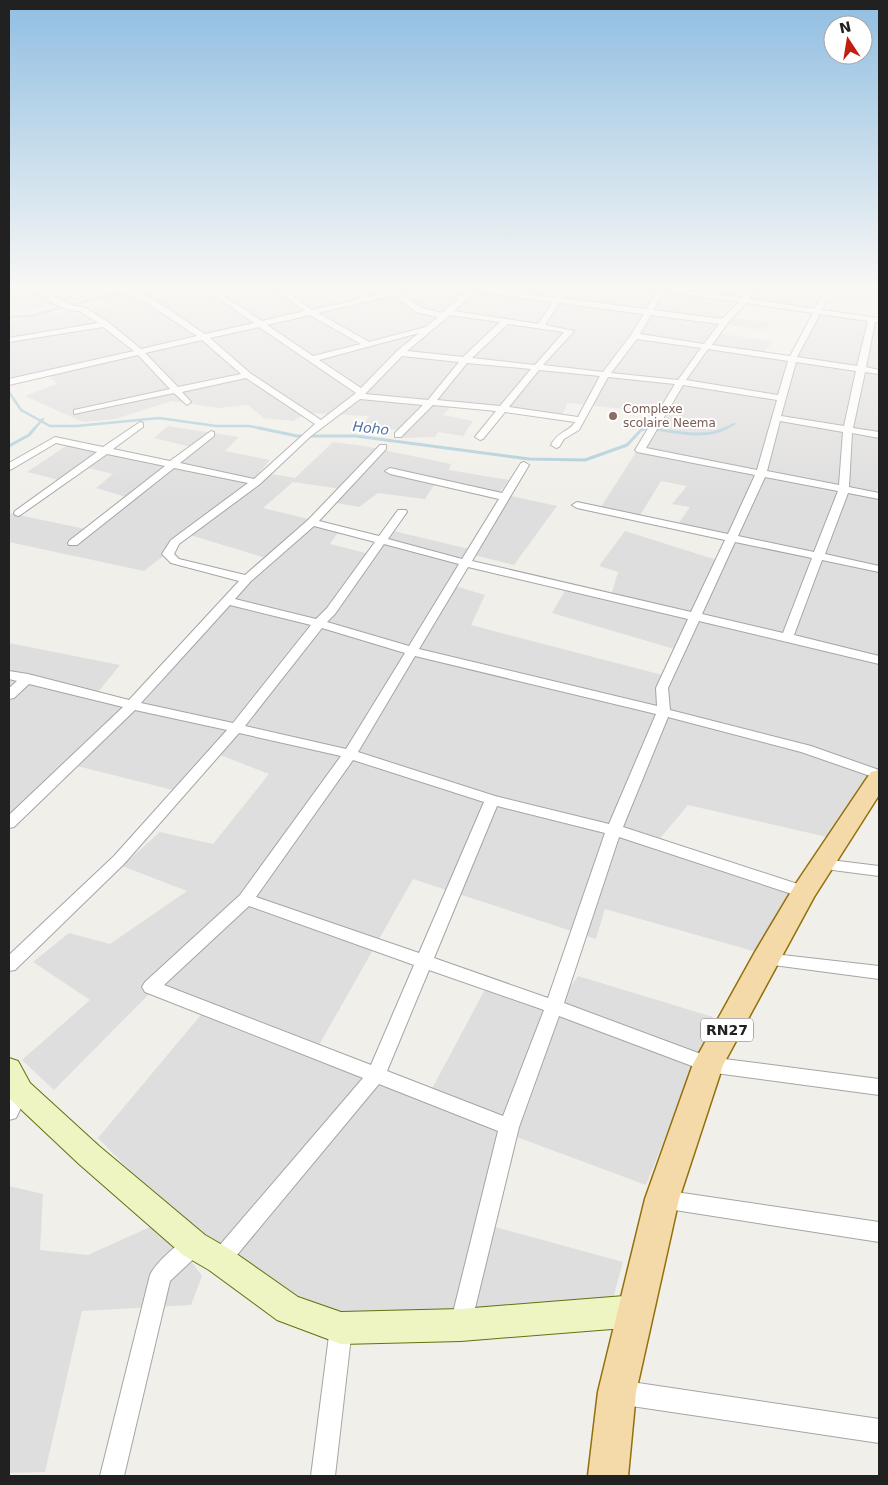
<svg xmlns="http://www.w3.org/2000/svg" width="888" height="1485" font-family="'DejaVu Sans',sans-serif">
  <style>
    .residential { fill: #dfdede }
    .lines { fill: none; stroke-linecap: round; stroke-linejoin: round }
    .stream-far1 { stroke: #adcdda; stroke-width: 2.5 }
    .stream { stroke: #adcdda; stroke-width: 3 }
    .street-casing { stroke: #a5a5a5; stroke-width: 2 }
    .secondary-casing { stroke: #60720e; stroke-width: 2 }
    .primary-casing { stroke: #92700c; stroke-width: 3 }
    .street { fill: #fff; fill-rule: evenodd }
    .secondary { fill: #eff5c2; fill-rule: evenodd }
    .primary { fill: #f5daa9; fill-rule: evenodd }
    .education-dot { fill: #8d6e63; stroke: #fff; stroke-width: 2 }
    .labels { text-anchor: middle; stroke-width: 4; stroke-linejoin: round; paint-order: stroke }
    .far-education-label { font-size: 12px; fill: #785e54; stroke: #fff; text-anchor: start }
    .far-water-label { font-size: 14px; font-style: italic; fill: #5174a2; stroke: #fff }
    .shield { fill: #fff; stroke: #646464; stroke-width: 1 }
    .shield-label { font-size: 14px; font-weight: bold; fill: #212121 }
  </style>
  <rect width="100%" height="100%" fill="#f1efe9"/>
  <g class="residential">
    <path d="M 9,290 L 62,290 L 42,293 L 49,299 L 71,295 L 78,300 L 19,312 L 9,311 Z"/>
    <path d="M 129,290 L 314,290 L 342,305 L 361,300 L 348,290 L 829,290 L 816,297 L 811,310 L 735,299 L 721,316 L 771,323 L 764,330 L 717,323 L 711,332 L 773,342 L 761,354 L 790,358 L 817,311 L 879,320 L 879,486 L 875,494 L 879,495 L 879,766 L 831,838 L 688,805 L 652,848 L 791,893 L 760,953 L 605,909 L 596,939 L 413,879 L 314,1054 L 427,1098 L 489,982 L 554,1010 L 578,976 L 713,1017 L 646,1185 L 506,1133 L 488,1225 L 623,1262 L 609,1313 L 357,1322 L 281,1307 L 197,1240 L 98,1138 L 205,1010 L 157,986 L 54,1090 L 22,1060 L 90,1000 L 33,962 L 69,933 L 110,944 L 187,891 L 122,866 L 160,832 L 213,844 L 269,774 L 210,751 L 177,791 L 73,765 L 9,824 L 9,643 L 120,665 L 94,697 L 138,709 L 269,559 L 190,535 L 144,571 L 9,542 L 9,513 L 90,530 L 133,499 L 96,488 L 113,474 L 84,467 L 63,481 L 27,472 L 69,444 L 173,468 L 195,448 L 154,438 L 168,426 L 239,437 L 225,451 L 270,460 L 260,472 L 295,478 L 333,442 L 364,446 L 451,464 L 449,470 L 509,480 L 498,494 L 434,485 L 425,499 L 378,493 L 359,507 L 331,502 L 341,489 L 293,482 L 263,508 L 342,527 L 330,544 L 366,553 L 385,529 L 469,549 L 511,496 L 557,506 L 514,565 L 474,555 L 455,586 L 485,595 L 471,625 L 674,678 L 681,651 L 552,613 L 565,591 L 610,599 L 618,572 L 599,566 L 625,531 L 717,560 L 728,539 L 676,527 L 690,507 L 672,504 L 687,486 L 661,481 L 639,517 L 599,510 L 661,413 L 568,403 L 562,415 L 453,404 L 443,415 L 473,421 L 463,436 L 438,432 L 435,437 L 399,438 L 398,430 L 363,427 L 369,416 L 308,413 L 293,421 L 264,418 L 248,405 L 218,408 L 172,401 L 115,419 L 83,422 L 25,396 L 57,384 L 46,372 L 14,380 L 9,375 L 9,322 L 45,312 L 51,315 L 72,311 L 81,314 L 107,305 L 99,299 Z"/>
    <path d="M 9,1186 L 43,1194 L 40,1250 L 88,1255 L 161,1222 L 202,1276 L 191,1305 L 82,1311 L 45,1472 L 9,1473 Z"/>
  </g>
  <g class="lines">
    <g class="stream-far1">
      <path d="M 9,317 L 29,316 L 130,290"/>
      <path d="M 9,392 L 21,410 L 50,426 L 77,426 L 159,418 L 216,426 L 249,426 L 265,429"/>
      <path d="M 34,429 L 43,419"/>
      <path d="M 644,429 L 660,429"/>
      <path d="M 724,429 L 734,424"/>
    </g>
    <g class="stream">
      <path d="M 259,428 L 297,436 L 356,436 L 529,459 L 585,460 L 627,445 L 641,430 L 648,428"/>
      <path d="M 648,428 C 672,431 704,440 726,428"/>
      <path d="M 9,446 L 29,435 L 35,428"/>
    </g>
    <g class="street-casing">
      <g id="street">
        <path d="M 33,290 L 42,290 L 73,306 L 84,307 L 108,322 L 141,349 L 197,336 L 139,298 L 117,292 L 117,290 C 150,290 178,317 205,334 L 254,323 L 207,290 L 214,290 L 262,321 L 305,311 L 277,290 L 284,290 L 312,310 L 360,299 L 350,290 L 357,290 L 368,297 L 395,290 L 402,290 L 400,293 L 422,308 L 442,313 L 468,290 L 475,290 L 454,311 L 538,324 L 553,302 L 481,292 L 477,290 L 494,290 L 555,298 L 561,290 L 567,290 L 562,298 L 646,309 L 658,290 L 664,290 L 653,310 L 722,319 L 739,302 L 670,292 L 666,290 L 682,290 L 742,298 L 748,290 L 754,290 L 749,299 L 815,309 L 821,297 L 842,290 L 851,290 L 827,300 L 822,310 L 879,318 L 879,322 L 875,322 L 866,367 L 879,370 L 879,374 L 865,372 L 853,428 L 879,432 L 879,438 L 852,433 L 849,487 L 879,493 L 879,499 L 848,493 L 825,554 L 879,566 L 879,572 L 822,560 L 794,635 L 879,656 L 879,664 L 699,621 L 668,688 L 670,710 L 811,746 L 879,770 L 879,779 L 801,752 L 668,717 L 623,827 L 810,888 L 812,892 L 810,896 L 804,898 L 619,837 L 564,1003 L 709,1057 L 879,1079 L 879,1095 L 708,1072 L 559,1016 L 519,1127 L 469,1333 L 461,1336 L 453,1333 L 450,1325 L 498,1131 L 379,1084 L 227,1267 L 220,1270 L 213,1267 L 209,1260 L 213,1253 L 363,1078 L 145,992 L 142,987 L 145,982 L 240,895 L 341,756 L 239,733 L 124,864 L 15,970 L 9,971 L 9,955 L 114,856 L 227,730 L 135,710 L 14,827 L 9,828 L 9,815 L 123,707 L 29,684 L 14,698 L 9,699 L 9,688 L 17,681 L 9,679 L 9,671 L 28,674 L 129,700 L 239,581 L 171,563 L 162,554 L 171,540 L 248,483 L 174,468 L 77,545 L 69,545 L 68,543 L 69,541 L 165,466 L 107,454 L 19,516 L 15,515 L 14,513 L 15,511 L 97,452 L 56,443 L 12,469 L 9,470 L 9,463 L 55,437 L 103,447 L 140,422 L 143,423 L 143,427 L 113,449 L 170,461 L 211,431 L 214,432 L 214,436 L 180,463 L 254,479 L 315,424 L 246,378 L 182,392 L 191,402 L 187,405 L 174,393 L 74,414 L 74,410 L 170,389 L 138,355 L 9,385 L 9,379 L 134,351 L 103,327 L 9,342 L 9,338 L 98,323 L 79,311 L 68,310 L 55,304 ZM 394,295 L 416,312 L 438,317 L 426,327 L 369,342 L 318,313 ZM 559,303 L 644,314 L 631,335 L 603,372 L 543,365 L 574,331 L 545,325 ZM 746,303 L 813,313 L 790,356 L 712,345 L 727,324 ZM 820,314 L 868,321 L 857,366 L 797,357 ZM 310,315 L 361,344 L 313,356 L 267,325 ZM 450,315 L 500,322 L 463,357 L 407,351 ZM 651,315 L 719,324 L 704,344 L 640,334 ZM 508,324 L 564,332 L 535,365 L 472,358 ZM 259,327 L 356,393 L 321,420 L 250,373 L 210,338 ZM 419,333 L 397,351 L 361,388 L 319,360 ZM 637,339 L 701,348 L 678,380 L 611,373 ZM 202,340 L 241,374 L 178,387 L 145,353 ZM 708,349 L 788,361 L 778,395 L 686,380 ZM 402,356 L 459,362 L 428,400 L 365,394 ZM 796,362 L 856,371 L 844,426 L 781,416 ZM 467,363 L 531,369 L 500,406 L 437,400 ZM 539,370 L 600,376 L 578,417 L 509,407 ZM 608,377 L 675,384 L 635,450 L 637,452 L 755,475 L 728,534 L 577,502 L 572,505 L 577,508 L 725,540 L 691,612 L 472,561 L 529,465 L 524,462 L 521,463 L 502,493 L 390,468 L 385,471 L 390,474 L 499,499 L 462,559 L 388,539 L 407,512 L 406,510 L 398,510 L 379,536 L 319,521 L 386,449 L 386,445 L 380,445 L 308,520 L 245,575 L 179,559 L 174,554 L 179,544 L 260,484 L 311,436 L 360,399 L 423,405 L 395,433 L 395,437 L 401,437 L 433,405 L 496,411 L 475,437 L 480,440 L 483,439 L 505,412 L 575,422 C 569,432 558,431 551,445 L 556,448 L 559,447 L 564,439 L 579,430 ZM 683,385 L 777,400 L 757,470 L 646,448 ZM 780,421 L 843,432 L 839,485 L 767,471 ZM 765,477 L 838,491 L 814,552 L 738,536 ZM 314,526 L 375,542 L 327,608 L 316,619 L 235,599 L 251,581 ZM 735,542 L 812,558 L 783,633 L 702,614 ZM 384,544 L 459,564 L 409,646 L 327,622 L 335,614 ZM 468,567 L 688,619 L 656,688 L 657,706 L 419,649 ZM 230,605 L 311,625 L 233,723 L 141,703 ZM 322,628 L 405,653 L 346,749 L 245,726 ZM 415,656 L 656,714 L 609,824 L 495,796 L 358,752 ZM 353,760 L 484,802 L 419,953 L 256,897 ZM 497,806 L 605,833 L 548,998 L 434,958 ZM 249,906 L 414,965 L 371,1065 L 164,985 ZM 429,970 L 544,1010 L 503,1116 L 387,1071 Z"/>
        <path d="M 822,859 L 879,866 L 879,876 L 817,868 L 814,864 L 817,860 Z"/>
        <path d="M 765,953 L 879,966 L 879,979 L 759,963 L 757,959 L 759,955 Z"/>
        <path d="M 20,1083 L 27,1085 L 29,1091 L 16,1118 L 9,1120 L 9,1094 L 13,1085 Z"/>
        <path d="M 662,1190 L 879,1222 L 879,1242 L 662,1208 L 655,1206 L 652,1199 L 655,1192 Z"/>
        <path d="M 194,1235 L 201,1238 L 204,1245 L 201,1252 L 170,1281 L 124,1476 L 100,1476 L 150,1275 C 156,1262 181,1240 194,1235 Z"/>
        <path d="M 341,1317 L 349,1320 L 352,1328 L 335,1476 L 311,1476 L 330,1328 L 333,1320 Z"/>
        <path d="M 618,1380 L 879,1419 L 879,1443 L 618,1404 L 610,1400 L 606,1392 L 610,1384 Z"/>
      </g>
    </g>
    <g class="secondary-casing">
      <path id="secondary" d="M 9,1058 L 18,1061 L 30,1083 L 99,1146 L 205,1235 L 231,1250 L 298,1297 L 341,1312 L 461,1309 L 637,1295 L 648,1300 L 653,1311 L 648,1322 L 637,1327 L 461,1341 L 341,1344 L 277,1320 L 209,1270 L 183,1255 L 79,1164 L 10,1099 L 9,1096 Z"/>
    </g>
    <g class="primary-casing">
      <path id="primary" d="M 879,770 L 879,795 L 814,897 L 723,1065 L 679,1199 L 636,1392 L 628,1476 L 588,1476 L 598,1392 L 645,1199 L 693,1064 L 755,952 L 795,885 L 871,772 Z"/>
    </g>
    <use href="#street" class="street"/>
    <use href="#secondary" class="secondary"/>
    <use href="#primary" class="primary"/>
  </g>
  <linearGradient id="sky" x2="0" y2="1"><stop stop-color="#90bee2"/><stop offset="0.58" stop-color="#f9f8f5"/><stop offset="1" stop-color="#f9f8f5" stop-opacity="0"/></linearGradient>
  <rect width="888" height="497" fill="url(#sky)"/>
  <circle class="education-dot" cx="613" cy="416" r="5"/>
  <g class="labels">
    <g class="far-education-label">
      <text x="623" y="413">Complexe<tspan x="623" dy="14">scolaire Neema</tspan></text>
    </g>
    <g class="far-water-label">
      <text transform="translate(371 428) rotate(6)" y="5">Hoho</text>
    </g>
    <rect class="shield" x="701" y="1018.5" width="52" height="23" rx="4"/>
    <g class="shield-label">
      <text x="727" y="1035">RN27</text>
    </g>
  </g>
  <rect width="888" height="1485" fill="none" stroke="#212121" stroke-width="20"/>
  <g transform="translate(848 40) rotate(348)"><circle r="24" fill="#ffffff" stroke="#a6a6a6"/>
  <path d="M0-4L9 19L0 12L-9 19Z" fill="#c21e10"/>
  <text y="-8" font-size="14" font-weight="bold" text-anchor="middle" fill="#212121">N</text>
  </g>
</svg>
